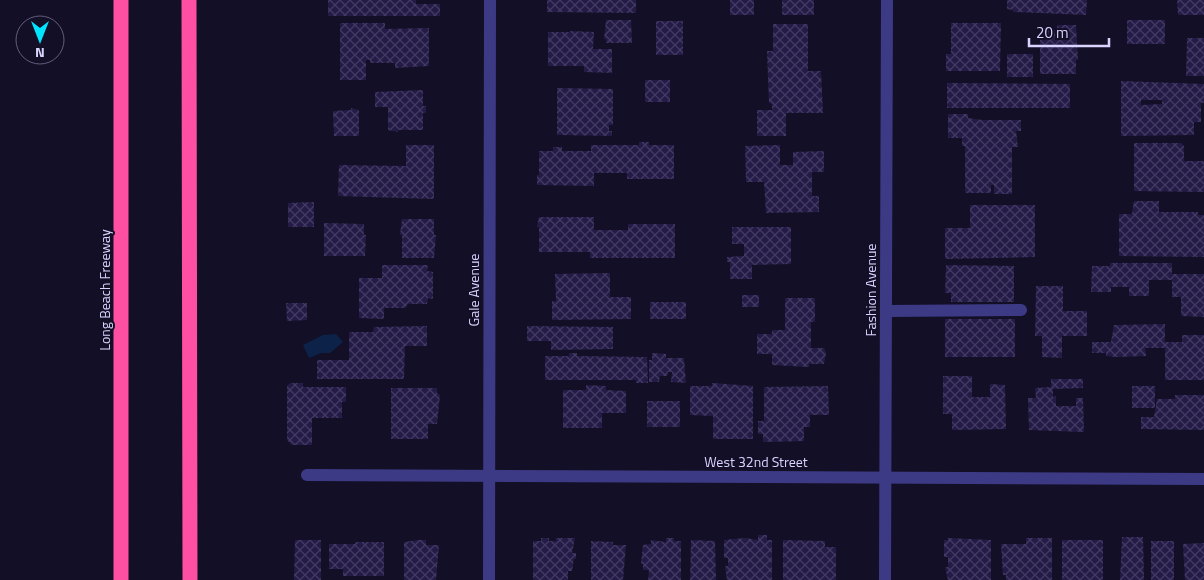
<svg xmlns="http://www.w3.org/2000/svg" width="1204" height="580" font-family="'Titillium Web',sans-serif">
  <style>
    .water { fill: #0c2248 }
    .building { fill: url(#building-cross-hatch); fill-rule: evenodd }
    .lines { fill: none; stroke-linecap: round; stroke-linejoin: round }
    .minor { stroke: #3d3a85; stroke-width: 12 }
    .highway { stroke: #ff4fa3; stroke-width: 15 }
    .labels { text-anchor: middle; stroke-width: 4; stroke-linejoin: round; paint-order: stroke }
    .street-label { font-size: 14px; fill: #d9d4ff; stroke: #130f26 }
  </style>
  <defs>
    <pattern id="building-cross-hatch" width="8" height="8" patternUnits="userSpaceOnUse" patternTransform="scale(1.25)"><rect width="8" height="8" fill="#241b47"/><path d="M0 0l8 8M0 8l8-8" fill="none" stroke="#433b63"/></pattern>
  </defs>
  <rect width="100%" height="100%" fill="#130f26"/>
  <path class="water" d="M 336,334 L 343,342 L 330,353 L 321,353 L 309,358 L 303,345 L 323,335 Z"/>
  <g class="building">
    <path d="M 328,0 L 416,0 L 416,4 L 440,4 L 440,16 L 328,16 Z"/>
    <path d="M 547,0 L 636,0 L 636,13 L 547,12 Z"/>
    <rect x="730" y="0" width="24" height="15"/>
    <rect x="782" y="0" width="32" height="15"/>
    <path d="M 1007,0 L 1087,0 L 1086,15 L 1013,12 L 1013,10 L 1007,9 Z"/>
    <path d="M 1177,0 L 1204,0 L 1204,15 L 1178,15 Z"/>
    <path d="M 606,20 L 631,20 L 632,43 L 606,43 L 606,39 L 604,39 Z"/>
    <rect x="1127" y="20" width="38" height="24"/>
    <rect x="656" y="21" width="27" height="34"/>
    <path d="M 340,23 L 385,23 L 385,29 L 429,28 L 429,66 L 395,68 L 395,63 L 370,63 L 370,60 L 366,60 L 366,80 L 340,80 Z"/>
    <path d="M 951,23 L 1001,23 L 1000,71 L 946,71 L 946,54 L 951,54 Z"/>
    <path d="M 773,24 L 808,24 L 808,71 L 821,71 L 823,113 L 786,113 L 786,136 L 757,136 L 757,110 L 772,110 L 772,104 L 769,103 L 767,51 L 773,51 Z"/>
    <path d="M 1057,25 L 1076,25 L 1078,60 L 1076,60 L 1076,74 L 1040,74 L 1040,30 L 1057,30 Z"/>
    <path d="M 570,31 L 594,32 L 593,49 L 612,49 L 612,73 L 584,72 L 584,66 L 548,66 L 548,32 L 570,32 Z"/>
    <path d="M 1187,38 L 1204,38 L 1204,76 L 1186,76 Z"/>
    <rect x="1007" y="54" width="26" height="23"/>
    <rect x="645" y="80" width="25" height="22"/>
    <path d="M 1121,81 L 1204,84 L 1204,103 L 1201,103 L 1201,122 L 1194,122 L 1194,135 L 1121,136 ZM 1141,100 L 1162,100 L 1162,104 L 1141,105 Z"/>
    <path d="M 947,83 L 1070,84 L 1070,108 L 947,108 Z"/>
    <path d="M 557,88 L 613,89 L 613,125 L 609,125 L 609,131 L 612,131 L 612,136 L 557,135 Z"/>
    <path d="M 423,90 L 423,106 L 426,106 L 426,113 L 423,113 L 423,130 L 398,130 L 398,132 L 388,130 L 388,107 L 375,107 L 375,92 Z"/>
    <path d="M 351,108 L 359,110 L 359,136 L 334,136 L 333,111 L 351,110 Z"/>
    <path d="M 948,114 L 968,114 L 968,118 L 982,120 L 1021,120 L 1021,131 L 1016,131 L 1018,147 L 1012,147 L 1012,194 L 994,194 L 994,185 L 991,185 L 991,193 L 965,193 L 965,146 L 962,146 L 962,138 L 948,138 Z"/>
    <path d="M 639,142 L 649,142 L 649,145 L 674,145 L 674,179 L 627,179 L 627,173 L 594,173 L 594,186 L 537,185 L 537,175 L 539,175 L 539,151 L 553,151 L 553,147 L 562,147 L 562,151 L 591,151 L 591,145 L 639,145 Z"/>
    <path d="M 1134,143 L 1181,143 L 1184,146 L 1184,161 L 1204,161 L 1204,192 L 1134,191 Z"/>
    <path d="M 406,145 L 434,145 L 434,199 L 338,196 L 339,165 L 406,166 Z"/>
    <path d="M 780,145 L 780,165 L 793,165 L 793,152 L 824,151 L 824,172 L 812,172 L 812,196 L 819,196 L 819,212 L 766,213 L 764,182 L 746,182 L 745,146 Z"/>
    <path d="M 1134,201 L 1159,201 L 1159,212 L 1198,212 L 1198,215 L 1204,215 L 1204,257 L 1119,256 L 1119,214 L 1132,214 Z"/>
    <path d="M 314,202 L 314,227 L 288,227 L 288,203 Z"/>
    <path d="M 970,205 L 1035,205 L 1035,257 L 945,259 L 945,228 L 970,228 Z"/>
    <path d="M 539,217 L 594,217 L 594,230 L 628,230 L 628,224 L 675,224 L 675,258 L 590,258 L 590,252 L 539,252 L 539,227 L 537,227 Z"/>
    <path d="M 402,219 L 434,219 L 434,235 L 436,235 L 434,258 L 402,258 L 402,235 L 400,235 Z"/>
    <path d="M 324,223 L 364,224 L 364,235 L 366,235 L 365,256 L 324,256 Z"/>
    <path d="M 732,227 L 791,227 L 791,264 L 752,265 L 752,279 L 730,279 L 730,262 L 727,262 L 727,257 L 744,256 L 744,244 L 732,244 Z"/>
    <path d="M 1110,263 L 1172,263 L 1172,274 L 1204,274 L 1204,317 L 1181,316 L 1181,297 L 1172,297 L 1172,280 L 1149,280 L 1149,296 L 1129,296 L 1129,287 L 1111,287 L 1111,292 L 1091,292 L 1092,266 L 1110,266 Z"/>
    <path d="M 382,265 L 428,265 L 427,271 L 433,272 L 433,299 L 428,298 L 427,304 L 408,304 L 405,308 L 384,308 L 384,319 L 359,318 L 359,278 L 382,278 Z"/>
    <path d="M 946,265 L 1014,266 L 1014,302 L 951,302 L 951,293 L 945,293 Z"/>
    <path d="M 610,273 L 610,297 L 631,297 L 631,319 L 552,320 L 552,301 L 556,301 L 555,274 Z"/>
    <path d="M 1036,286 L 1063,286 L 1063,311 L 1087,311 L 1087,336 L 1062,336 L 1062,358 L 1042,357 L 1042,336 L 1035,336 Z"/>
    <rect x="742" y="295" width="17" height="12"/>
    <path d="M 785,298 L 815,298 L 815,322 L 811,322 L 811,348 L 824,348 L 826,353 L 824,364 L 809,364 L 809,367 L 772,365 L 772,354 L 757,354 L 757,334 L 772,334 L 772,330 L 785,330 Z"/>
    <rect x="650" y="302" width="36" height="17"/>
    <path d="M 286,303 L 307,303 L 307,320 L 287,321 Z"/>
    <rect x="945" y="319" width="70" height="38"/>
    <path d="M 1165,324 L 1165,342 L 1182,342 L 1182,335 L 1204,335 L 1204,380 L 1165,380 L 1165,348 L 1145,348 L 1146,356 L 1116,357 L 1106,356 L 1106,353 L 1092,353 L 1092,342 L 1111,342 L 1114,325 Z"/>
    <path d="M 427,326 L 427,346 L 405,346 L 404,379 L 317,379 L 317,360 L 349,360 L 349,332 L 373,332 L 374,327 Z"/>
    <path d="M 527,326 L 613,327 L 613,349 L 551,350 L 551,341 L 527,341 Z"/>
    <path d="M 569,353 L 577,353 L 577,356 L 647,357 L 648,383 L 636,383 L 636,380 L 545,380 L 545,356 L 569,356 Z"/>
    <path d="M 652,353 L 666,354 L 666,358 L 684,358 L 686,383 L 671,382 L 672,372 L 668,372 L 667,376 L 660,376 L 659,382 L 649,382 L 649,360 L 652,360 Z"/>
    <path d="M 943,376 L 972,376 L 972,397 L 990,397 L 990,384 L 1005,385 L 1006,429 L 952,430 L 952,414 L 943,414 Z"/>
    <path d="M 1051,379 L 1083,379 L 1083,388 L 1053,389 L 1053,397 L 1056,396 L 1056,406 L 1076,406 L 1076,398 L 1083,398 L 1084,432 L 1029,430 L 1028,398 L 1036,398 L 1035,388 L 1051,387 Z"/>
    <path d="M 290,383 L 303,383 L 303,387 L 346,387 L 346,402 L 342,402 L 342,418 L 312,418 L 312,445 L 292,445 L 287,440 L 287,386 Z"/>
    <path d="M 712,383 L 753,386 L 753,439 L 713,439 L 713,416 L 690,415 L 690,386 L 712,386 Z"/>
    <path d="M 586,385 L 606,386 L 606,390 L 626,391 L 626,413 L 602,413 L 602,428 L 563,428 L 563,390 L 586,390 Z"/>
    <path d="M 828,386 L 829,415 L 810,415 L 810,427 L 804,427 L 804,441 L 763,442 L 763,434 L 758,434 L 758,421 L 764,421 L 764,387 Z"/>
    <rect x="1132" y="386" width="23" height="22"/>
    <path d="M 391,388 L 437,388 L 437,393 L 440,395 L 437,424 L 428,424 L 428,439 L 391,439 Z"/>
    <path d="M 1175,395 L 1204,395 L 1204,430 L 1141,429 L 1141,417 L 1154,417 L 1157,399 L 1175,399 Z"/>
    <rect x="647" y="401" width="33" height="26"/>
    <path d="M 758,535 L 767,535 L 767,540 L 772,540 L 772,580 L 727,580 L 725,566 L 728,566 L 728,558 L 724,558 L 724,540 L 745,538 L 758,540 Z"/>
    <path d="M 1122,537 L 1143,537 L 1144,580 L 1120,580 Z"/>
    <path d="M 541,538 L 549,538 L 549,541 L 556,541 L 556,538 L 575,538 L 572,553 L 576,553 L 576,559 L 574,559 L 572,571 L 568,571 L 568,580 L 533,580 L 533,541 L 541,541 Z"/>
    <path d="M 666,538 L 674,538 L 674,541 L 681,541 L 681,580 L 648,580 L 649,570 L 643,570 L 643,564 L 641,564 L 643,545 L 651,544 L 651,540 L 666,542 Z"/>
    <path d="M 948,538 L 991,540 L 991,580 L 948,580 L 945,567 L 948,567 L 948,557 L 944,557 L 944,540 L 948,540 Z"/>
    <path d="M 1026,538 L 1052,538 L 1052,580 L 1006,580 L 1006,575 L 1003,575 L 1001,544 L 1026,544 Z"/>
    <path d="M 295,540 L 321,540 L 321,580 L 294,580 Z"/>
    <path d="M 418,540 L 426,540 L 426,545 L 439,545 L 436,580 L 404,580 L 404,542 Z"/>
    <path d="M 691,540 L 715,541 L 716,580 L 690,580 Z"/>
    <path d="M 783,540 L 825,541 L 825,547 L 836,547 L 836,580 L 783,580 Z"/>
    <rect x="1062" y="540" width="41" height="40"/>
    <path d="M 591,541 L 613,542 L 613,545 L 626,545 L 623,580 L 591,580 Z"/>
    <rect x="1151" y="541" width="23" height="39"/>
    <path d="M 355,542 L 384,542 L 384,576 L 343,576 L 343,569 L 329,569 L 329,544 L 355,544 Z"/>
    <path d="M 1204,543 L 1204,580 L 1185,580 L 1183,544 Z"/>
  </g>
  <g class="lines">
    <g class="minor">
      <path d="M 886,311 L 1021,310"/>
      <path d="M 307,475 L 1204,479"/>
      <path d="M 489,580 L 490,0"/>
      <path d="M 885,580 L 887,0"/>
    </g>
    <g class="highway">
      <path d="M 189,0 L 190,580"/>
      <path d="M 121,580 L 121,0"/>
    </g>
  </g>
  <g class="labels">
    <g class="street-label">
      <text transform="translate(105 290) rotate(-90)" y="5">Long Beach Freeway</text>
      <text transform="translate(474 290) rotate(-90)" y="5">Gale Avenue</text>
      <text transform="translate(871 290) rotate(-90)" y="5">Fashion Avenue</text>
      <text x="756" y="467">West 32nd Street</text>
    </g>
  </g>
  <g transform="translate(40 40) rotate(180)"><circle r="24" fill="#130f26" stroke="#625e7d"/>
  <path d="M0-4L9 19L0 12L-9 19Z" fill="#00e5ff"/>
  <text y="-8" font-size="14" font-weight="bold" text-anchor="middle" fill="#d9d4ff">N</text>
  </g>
  <path d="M1029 38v8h80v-8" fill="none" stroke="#d9d4ff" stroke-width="2.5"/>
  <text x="1036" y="38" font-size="15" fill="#d9d4ff" stroke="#130f26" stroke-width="4" paint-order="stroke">20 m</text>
</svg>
